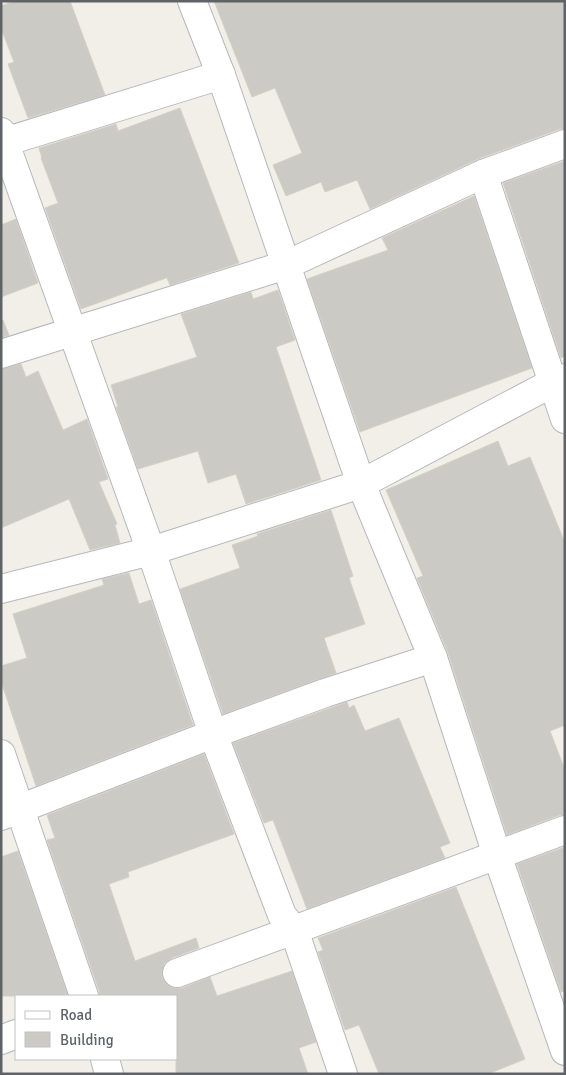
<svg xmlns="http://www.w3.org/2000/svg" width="566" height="1075" font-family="Signika,sans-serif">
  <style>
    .building { fill: #cccac5; stroke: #d6d1c6 }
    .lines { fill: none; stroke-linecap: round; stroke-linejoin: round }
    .minor-casing { stroke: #b5b8bc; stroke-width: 30 }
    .minor { stroke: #fff; stroke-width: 28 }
  </style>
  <rect width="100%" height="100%" fill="#f1efe8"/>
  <g class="building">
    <path d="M 14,1 L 70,1 L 105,95 L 28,118 L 8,64 L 14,62 L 1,28 L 1,6 Z"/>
    <path d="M 214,1 L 565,1 L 565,129 L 560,129 L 478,159 L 370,209 L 357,180 L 325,192 L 321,182 L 286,196 L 273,165 L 302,153 L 275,88 L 252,97 Z"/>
    <path d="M 180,108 L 239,263 L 170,285 L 167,278 L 166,278 L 81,309 L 45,208 L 58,203 L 41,158 L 42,158 L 39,148 L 116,124 L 118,131 Z"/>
    <path d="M 565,161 L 565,356 L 561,358 L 503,183 Z"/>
    <path d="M 474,196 L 532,368 L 360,432 L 307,279 L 388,250 L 382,238 Z"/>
    <path d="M 16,219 L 38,283 L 1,297 L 1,225 Z"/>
    <path d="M 278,290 L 295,340 L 276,347 L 321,480 L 246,504 L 236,474 L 208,483 L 198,451 L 138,469 L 116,407 L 118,407 L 111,385 L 197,357 L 181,314 L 251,292 L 253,299 Z"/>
    <path d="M 1,320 L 3,320 L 9,335 L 1,338 Z"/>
    <path d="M 21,364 L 26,377 L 38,371 L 63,430 L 87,419 L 108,479 L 99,482 L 117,524 L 115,525 L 120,543 L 90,550 L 69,499 L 1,528 L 1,369 Z"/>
    <path d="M 498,441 L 508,466 L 530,457 L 565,543 L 565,725 L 550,731 L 565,770 L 565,815 L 560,815 L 507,835 L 448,653 L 417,578 L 423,576 L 386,490 Z"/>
    <path d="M 331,510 L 353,576 L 349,578 L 365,624 L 324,638 L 336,673 L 223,714 L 180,589 L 240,568 L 232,545 L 258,536 L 257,534 Z"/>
    <path d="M 129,573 L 139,604 L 151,600 L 193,725 L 36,786 L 1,681 L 1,666 L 27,658 L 13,614 L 104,585 L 102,579 Z"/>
    <path d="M 347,702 L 349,708 L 354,705 L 365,731 L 399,718 L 450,843 L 440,847 L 445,858 L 307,909 L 273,820 L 264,823 L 233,743 Z"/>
    <path d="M 204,754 L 234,834 L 128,872 L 129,877 L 109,884 L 135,961 L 196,938 L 199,948 L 172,958 L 165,963 L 162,970 L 162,978 L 167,985 L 174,988 L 182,988 L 210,977 L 217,996 L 292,971 L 316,1042 L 299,1048 L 308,1074 L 176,1074 L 176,996 L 99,996 L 99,991 L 47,840 L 55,838 L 47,815 Z"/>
    <path d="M 565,847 L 565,991 L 561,992 L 517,864 Z"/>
    <path d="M 18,851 L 68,996 L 1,996 L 1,857 Z"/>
    <path d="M 456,887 L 525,1059 L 488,1074 L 379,1074 L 359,1025 L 345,1030 L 318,952 L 323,950 L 318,938 Z"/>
  </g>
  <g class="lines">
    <g class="minor-casing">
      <g id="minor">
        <path d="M 192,1 L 221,75 L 361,484 L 433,658 L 497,855 L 565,1051"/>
        <path d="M 1,132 L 151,551 L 213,734 L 282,915 L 294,930 L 343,1074"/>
        <path d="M 1,143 L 221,75"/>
        <path d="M 483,174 L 565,419"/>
        <path d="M 1,354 L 286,265 L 483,174 L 565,144"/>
        <path d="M 1,589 L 151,551 L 361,484 L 552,383 L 565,378"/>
        <path d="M 1,754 L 84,996"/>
        <path d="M 1,816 L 213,734 L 325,693 L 433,658"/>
        <path d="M 177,973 L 565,830"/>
        <path d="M 1,1040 L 16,1034"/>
        <path d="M 105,1059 L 109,1074"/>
      </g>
    </g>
    <use href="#minor" class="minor"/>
  </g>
  <rect width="566" height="1075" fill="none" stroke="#5f6368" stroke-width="5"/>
  <rect x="15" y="995" width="162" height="65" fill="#ffffff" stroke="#bfc1c3"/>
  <rect x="25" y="1011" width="25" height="8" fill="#ffffff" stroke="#bfc1c3"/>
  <text x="60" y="1020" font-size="15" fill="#5f6368">Road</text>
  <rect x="25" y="1032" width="25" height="15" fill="#cccac5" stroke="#bfc1c3"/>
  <text x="60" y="1045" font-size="15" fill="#5f6368">Building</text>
</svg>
